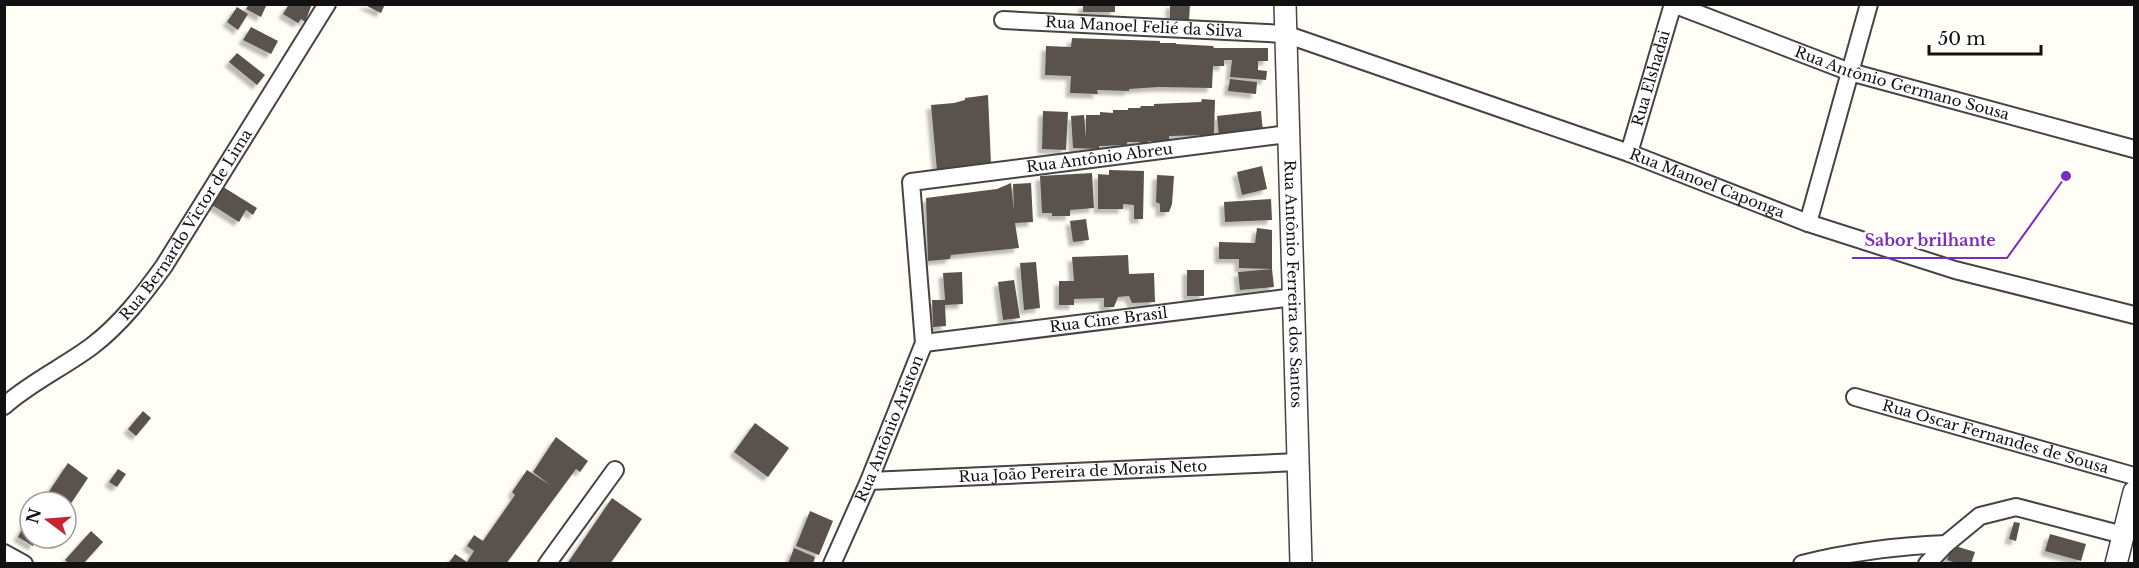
<svg xmlns="http://www.w3.org/2000/svg" width="2139" height="568" font-family="'Libre Baskerville',serif">
  <style>
    .building { fill: #5a524d; filter: url(#shadow) }
    .lines { fill: none; stroke-linecap: round; stroke-linejoin: round }
    .minor-casing { stroke: #444; stroke-width: 20 }
    .tertiary-casing { stroke: #444; stroke-width: 24 }
    .minor { stroke: #fff; stroke-width: 16 }
    .tertiary { stroke: #fff; stroke-width: 21 }
    .labels { text-anchor: middle; stroke-width: 6; stroke-linejoin: round; paint-order: stroke }
    .street-label { font-size: 15px; fill: #111; stroke: #fff }
    .leader { fill: none; stroke: #7b2cbf; stroke-width: 2 }
    .callout-dot { fill: #7b2cbf; stroke: #fff; stroke-width: 2 }
    .callout-label { font-size: 16px; text-anchor: middle; font-weight: bold; fill: #7b2cbf; stroke: #fff; stroke-width: 6; stroke-linejoin: round; paint-order: stroke }
  </style>
  <defs>
    <filter id="shadow"><feDropShadow dx="-4.5" dy="4.5" stdDeviation="1.5" flood-color="#0004"/></filter>
  </defs>
  <rect width="100%" height="100%" fill="#fffdf5"/>
  <g class="building">
    <path d="M 249,4 L 267,4 L 261,17 L 246,9 Z"/>
    <path d="M 289,4 L 312,4 L 305,22 L 301,19 L 298,23 L 283,14 Z"/>
    <path d="M 363,4 L 385,4 L 381,13 Z"/>
    <rect x="1083" y="4" width="32" height="8"/>
    <path d="M 1170,4 L 1190,4 L 1189,21 L 1170,20 Z"/>
    <path d="M 237,7 L 248,14 L 238,30 L 227,22 Z"/>
    <path d="M 251,27 L 278,41 L 271,54 L 243,40 Z"/>
    <path d="M 1072,38 L 1160,41 L 1160,43 L 1176,43 L 1176,44 L 1213,46 L 1214,48 L 1268,48 L 1268,61 L 1258,61 L 1258,70 L 1267,71 L 1266,80 L 1230,77 L 1232,60 L 1224,60 L 1224,66 L 1213,66 L 1212,88 L 1159,87 L 1129,89 L 1129,91 L 1097,90 L 1098,94 L 1070,93 L 1071,76 L 1045,75 L 1046,46 L 1071,47 Z"/>
    <path d="M 237,53 L 265,75 L 257,85 L 229,62 Z"/>
    <path d="M 1230,79 L 1257,82 L 1256,94 L 1228,91 Z"/>
    <path d="M 988,95 L 991,164 L 981,164 L 982,167 L 937,171 L 931,105 L 954,103 L 965,100 L 965,98 Z"/>
    <path d="M 1202,99 L 1215,100 L 1214,135 L 1169,136 L 1169,141 L 1148,141 L 1148,147 L 1139,147 L 1140,142 L 1127,142 L 1127,145 L 1099,146 L 1099,149 L 1073,148 L 1071,116 L 1084,115 L 1086,138 L 1086,115 L 1100,115 L 1100,112 L 1113,113 L 1113,110 L 1128,110 L 1128,108 L 1140,108 L 1141,106 L 1154,106 L 1154,104 L 1201,102 Z"/>
    <path d="M 1043,111 L 1068,112 L 1066,150 L 1042,149 Z"/>
    <path d="M 1261,111 L 1263,132 L 1219,137 L 1217,116 Z"/>
    <path d="M 1262,166 L 1267,189 L 1242,195 L 1237,172 Z"/>
    <path d="M 1109,170 L 1144,171 L 1143,219 L 1134,219 L 1134,205 L 1123,204 L 1123,209 L 1098,209 L 1098,174 L 1109,175 Z"/>
    <path d="M 1092,173 L 1094,208 L 1070,210 L 1070,216 L 1052,216 L 1052,213 L 1042,213 L 1040,176 Z"/>
    <path d="M 1157,175 L 1174,176 L 1172,204 L 1169,212 L 1160,212 L 1160,204 L 1156,202 Z"/>
    <path d="M 1011,183 L 1014,211 L 1013,184 L 1031,183 L 1033,222 L 1015,223 L 1019,248 L 951,255 L 950,259 L 928,261 L 926,198 L 997,189 Z"/>
    <path d="M 220,185 L 257,208 L 253,215 L 246,210 L 239,222 L 209,203 Z"/>
    <path d="M 1271,199 L 1272,220 L 1225,222 L 1224,202 Z"/>
    <path d="M 1086,219 L 1089,240 L 1073,242 L 1070,221 Z"/>
    <path d="M 1257,228 L 1272,230 L 1272,269 L 1239,268 L 1239,259 L 1219,259 L 1219,242 L 1255,243 Z"/>
    <path d="M 1128,255 L 1129,274 L 1154,273 L 1155,302 L 1132,303 L 1129,296 L 1118,297 L 1114,307 L 1104,307 L 1104,298 L 1074,299 L 1074,305 L 1059,305 L 1059,281 L 1074,281 L 1072,257 Z"/>
    <path d="M 1036,262 L 1040,308 L 1024,310 L 1020,263 Z"/>
    <path d="M 1272,269 L 1274,287 L 1240,290 L 1238,272 Z"/>
    <rect x="1187" y="270" width="17" height="26"/>
    <path d="M 962,272 L 963,304 L 945,305 L 946,326 L 933,327 L 932,300 L 945,300 L 943,273 Z"/>
    <path d="M 1014,280 L 1020,318 L 1003,320 L 998,282 Z"/>
    <path d="M 143,411 L 151,418 L 136,436 L 128,429 Z"/>
    <path d="M 755,423 L 789,448 L 768,477 L 734,452 Z"/>
    <path d="M 556,437 L 588,461 L 580,472 L 576,469 L 506,564 L 448,564 L 455,554 L 467,562 L 474,551 L 467,546 L 474,535 L 483,541 L 515,495 L 512,492 L 527,470 L 550,485 L 533,472 Z"/>
    <path d="M 68,463 L 88,478 L 66,511 L 66,502 L 42,502 Z"/>
    <path d="M 118,469 L 126,474 L 117,487 L 109,482 Z"/>
    <path d="M 612,498 L 642,519 L 610,564 L 567,564 Z"/>
    <path d="M 810,511 L 833,521 L 819,555 L 796,546 Z"/>
    <path d="M 28,518 L 30,538 L 37,538 L 33,546 L 18,537 Z"/>
    <path d="M 2014,522 L 2020,523 L 2016,541 L 2009,539 Z"/>
    <path d="M 91,531 L 103,542 L 83,564 L 70,564 L 65,560 Z"/>
    <path d="M 2050,534 L 2086,544 L 2081,561 L 2045,551 Z"/>
    <path d="M 1952,545 L 1975,552 L 1971,564 L 1959,564 L 1947,560 Z"/>
    <path d="M 794,548 L 815,557 L 813,564 L 788,564 Z"/>
  </g>
  <g class="lines">
    <g class="minor-casing">
      <g id="minor">
        <path id="s1" d="M 1003,20 L 1285,34 L 1629,153 L 1808,223 L 1955,270 L 2134,315"/>
        <path id="s2" d="M 1629,153 L 1673,4 L 1850,72 L 2134,149"/>
        <path d="M 1808,223 L 1869,4"/>
        <path id="s3" d="M 924,343 L 1294,297"/>
        <path id="s4" d="M 1855,397 L 2134,476"/>
        <path id="s5" d="M 4,406 C 31,382 64,367 92,346 C 121,324 143,295 164,266 L 327,4"/>
        <path id="s6" d="M 869,481 L 1298,462"/>
        <path d="M 4,553 L 24,564"/>
        <path d="M 547,564 L 615,470"/>
        <path id="s7" d="M 832,564 L 869,481 L 924,343 L 911,182 L 1288,134"/>
        <path d="M 1802,564 C 1849,552 1897,546 1946,544"/>
        <path d="M 1927,564 L 1946,544 L 1980,516 L 2016,507 L 2123,535"/>
      </g>
    </g>
    <g class="tertiary-casing">
      <g id="tertiary">
        <path id="s8" d="M 1285,4 L 1301,564"/>
        <path d="M 2116,564 L 2134,492"/>
      </g>
    </g>
    <use href="#minor" class="minor"/>
    <use href="#tertiary" class="tertiary"/>
  </g>
  <g class="labels">
    <g class="street-label">
      <text dy="5" stroke="none"><textPath href="#s1" startOffset="141">Rua Manoel Felié da Silva</textPath></text>
      <text dy="5" stroke="none"><textPath href="#s2" startOffset="78">Rua Elshadai</textPath></text>
      <text dy="5" stroke="none"><textPath href="#s2" startOffset="398">Rua Antônio Germano Sousa</textPath></text>
      <text dy="5" stroke="none"><textPath href="#s7" startOffset="591">Rua Antônio Abreu</textPath></text>
      <text dy="5" stroke="none"><textPath href="#s1" startOffset="730">Rua Manoel Caponga</textPath></text>
      <text dy="5" stroke="none"><textPath href="#s5" startOffset="261">Rua Bernardo Victor de Lima</textPath></text>
      <text dy="5" stroke="none"><textPath href="#s8" startOffset="280">Rua Antônio Ferreira dos Santos</textPath></text>
      <text dy="5" stroke="none"><textPath href="#s3" startOffset="186">Rua Cine Brasil</textPath></text>
      <text dy="5" stroke="none"><textPath href="#s7" startOffset="147">Rua Antônio Ariston</textPath></text>
      <text dy="5" stroke="none"><textPath href="#s4" startOffset="146">Rua Oscar Fernandes de Sousa</textPath></text>
      <text dy="5" stroke="none"><textPath href="#s6" startOffset="214">Rua João Pereira de Morais Neto</textPath></text>
    </g>
  </g>
  <path class="leader" d="M2066 176L2007 258H1852"/>
  <circle class="callout-dot" cx="2066" cy="176" r="6"/>
  <g class="callout-label">
    <text x="1930" y="246">Sabor brilhante</text>
  </g>
  <rect width="2139" height="568" fill="none" stroke="#111111" stroke-width="12"/>
  <g transform="translate(48 520) rotate(286)"><circle r="28" fill="#ffffff" stroke="#a0a0a0" stroke-width="1.5"/>
  <path d="M0-4.5L10 22L0 15L-10 22Z" fill="#c4262e"/>
  <text y="-9" font-size="16" font-weight="bold" text-anchor="middle" fill="#111111">N</text>
  </g>
  <path d="M1929 45v9h112v-9" fill="none" stroke="#111111" stroke-width="3"/>
  <text x="1938" y="45" font-size="18" fill="#111111" stroke="#ffffff" stroke-width="4.5" paint-order="stroke">50 m</text>
</svg>
